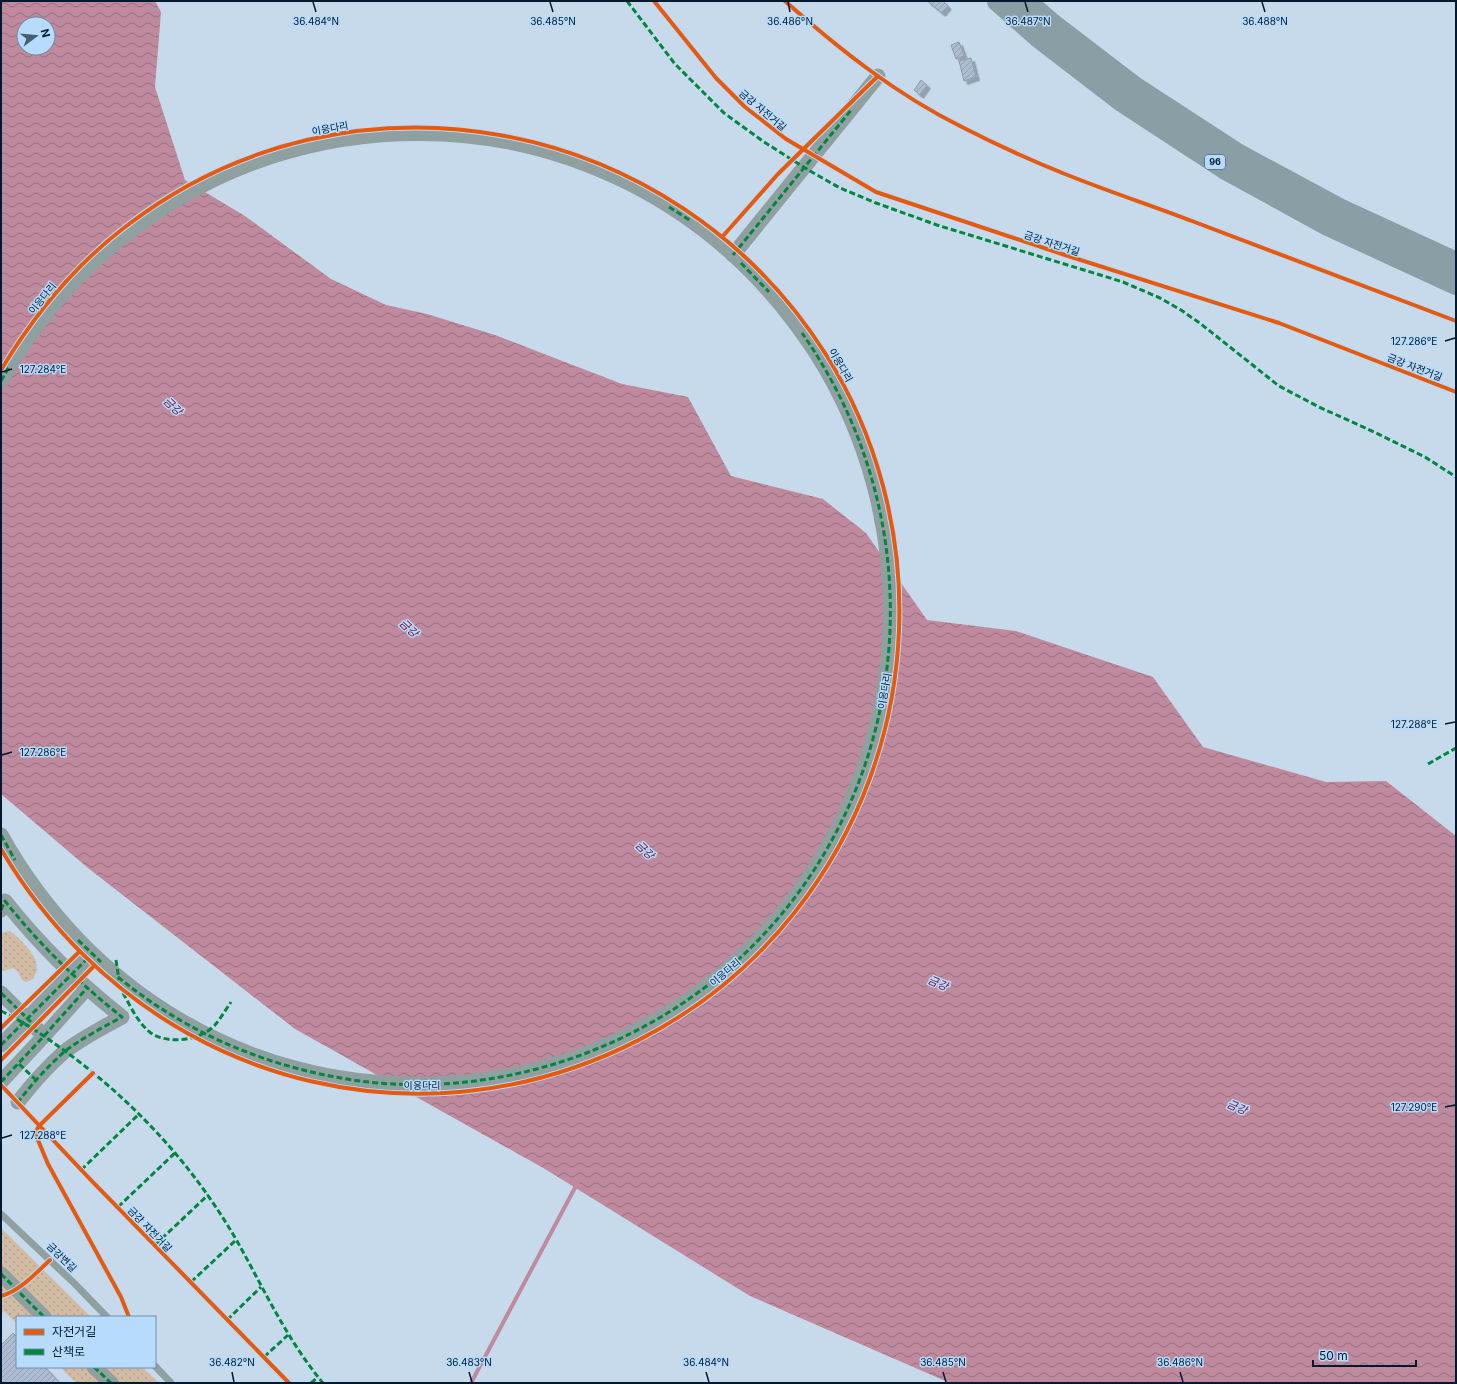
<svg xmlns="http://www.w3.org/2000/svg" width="1457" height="1384" font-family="Inter,'Noto Sans KR',sans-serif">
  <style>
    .park { fill: url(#park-dots) }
    .water { fill: url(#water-waves); fill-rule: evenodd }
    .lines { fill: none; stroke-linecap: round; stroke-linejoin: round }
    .stream { stroke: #bf8a9d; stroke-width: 4 }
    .building { fill: url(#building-hatch); stroke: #8e9baf; filter: url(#shadow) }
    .lane { stroke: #909fa0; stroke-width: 7 }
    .street { stroke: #909fa0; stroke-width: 15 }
    .primary { stroke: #8a9fa5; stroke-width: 22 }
    .street-bridge { stroke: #909fa0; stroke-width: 15 }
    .quiet { stroke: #00873e; stroke-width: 3; stroke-dasharray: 6 3; stroke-linecap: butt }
    .cycleway-casing { stroke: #b6dbfc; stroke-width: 6 }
    .cycleway { stroke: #e8590c; stroke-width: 4 }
    .ticks { fill: none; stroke: #021a2f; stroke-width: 1.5 }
    .labels { text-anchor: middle; stroke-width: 3; stroke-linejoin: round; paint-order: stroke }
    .shield { fill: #b6dbfc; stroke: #38546c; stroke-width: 1 }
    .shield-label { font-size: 9px; font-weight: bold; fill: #021a2f }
    .street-label { font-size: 10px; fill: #021a2f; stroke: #b6dbfc }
    .water-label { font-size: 11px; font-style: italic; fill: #710330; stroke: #b6dbfc }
    .ticks-label { font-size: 10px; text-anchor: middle; fill: #021a2f; stroke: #b6dbfc; stroke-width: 3; stroke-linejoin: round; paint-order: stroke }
  </style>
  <defs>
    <pattern id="park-dots" width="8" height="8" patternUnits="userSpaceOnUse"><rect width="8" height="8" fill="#d1bba3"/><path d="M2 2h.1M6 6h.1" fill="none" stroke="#b2a08d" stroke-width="1.8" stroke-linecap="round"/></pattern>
    <pattern id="water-waves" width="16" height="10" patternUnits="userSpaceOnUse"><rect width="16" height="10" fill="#bf8a9d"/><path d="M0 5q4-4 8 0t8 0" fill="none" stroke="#997080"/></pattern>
    <pattern id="building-hatch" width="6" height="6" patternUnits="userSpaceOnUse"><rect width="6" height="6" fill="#adbcd0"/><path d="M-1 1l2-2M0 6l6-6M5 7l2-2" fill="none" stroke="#93a1b3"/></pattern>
    <filter id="shadow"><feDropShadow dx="3.5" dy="3.5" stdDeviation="0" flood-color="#0004"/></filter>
  </defs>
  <rect width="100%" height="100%" fill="#c6daec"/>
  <g class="park">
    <path d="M 10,931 C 20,939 39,956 37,970 C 36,973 34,977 33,979 L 26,982 L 22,980 L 18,972 L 13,968 L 4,971 L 1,970 L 1,933 Z"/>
    <path d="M 1,1228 L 91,1317 L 17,1317 L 17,1324 L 4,1311 L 1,1314 Z"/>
    <path d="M 60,1367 L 142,1367 L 159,1383 L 76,1383 Z"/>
  </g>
  <path class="water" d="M 1,1 L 155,1 L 161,12 L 155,87 L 185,180 L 245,216 L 331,279 L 386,305 L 427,314 L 495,335 L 622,384 L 688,397 L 731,476 L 823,499 L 866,533 L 927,620 L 1016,631 L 1153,677 L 1203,747 L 1326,782 L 1386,781 L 1456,836 L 1456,1383 L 950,1383 L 750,1296 L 545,1169 L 295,1029 L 88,868 L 1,794 ZM 24,24 L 48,24 L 48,48 L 24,48 Z"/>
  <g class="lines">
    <path class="stream" d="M 471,1383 L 577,1184"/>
  </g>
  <g class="building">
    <path d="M 927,1 L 943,1 L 948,6 L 942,13 Z"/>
    <path d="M 959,42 L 964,56 L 956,59 L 951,45 Z"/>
    <path d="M 971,58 L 976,77 L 964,81 L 959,61 Z"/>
    <path d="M 921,80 L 927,85 L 920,95 L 914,90 Z"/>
    <path d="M 13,1333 L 17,1337 L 17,1367 L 45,1367 L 60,1383 L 1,1383 L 1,1345 Z"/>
  </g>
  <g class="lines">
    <g class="lane">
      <path d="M 1,1214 L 75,1284 L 107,1317"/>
      <path d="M 155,1366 L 171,1383"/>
    </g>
    <g class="street">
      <path d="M 733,255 L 878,76"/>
      <path d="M 1,381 C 179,65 618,47 816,353 C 868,435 894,532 890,629 C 886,730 850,828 786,908 C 699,1017 565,1082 425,1084 C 246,1087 88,991 1,835"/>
      <path d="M 1,910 L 5,901 C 38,943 80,984 122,1017 C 105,1026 79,1040 64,1052 C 47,1067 32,1084 18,1102"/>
      <path d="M 1,993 L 44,1036"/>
      <path d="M 1,1082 L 44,1036 L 87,988"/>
      <path d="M 1,1274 L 44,1317"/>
      <path d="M 94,1367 L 111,1383"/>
    </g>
    <g class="primary">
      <path d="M 998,1 L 1040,38 L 1122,101 L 1226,169 L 1328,225 L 1456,284"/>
      <path d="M 1025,1 L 1053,25 L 1134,87 L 1237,154 L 1339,209 L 1456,263"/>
    </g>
    <path class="street-bridge" d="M 1,1045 L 91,954"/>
    <g class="quiet">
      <path d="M 627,1 L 675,64 L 724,113 L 764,142 L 810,171 L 840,188 L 876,203 L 937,225 L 1123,282 L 1160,298 L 1181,310 L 1201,324 L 1279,386 L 1319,407 L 1374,432 L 1425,457 L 1456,477"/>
      <path d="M 669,207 L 691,221"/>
      <path d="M 733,255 L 852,109"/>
      <path d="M 741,263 L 769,292"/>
      <path d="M 1,381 L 9,367"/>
      <path d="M 1428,764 L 1456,748"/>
      <path d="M 1,835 L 15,860"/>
      <path d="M 1,910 L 5,901 C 38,943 80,984 122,1017 C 105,1026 79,1040 64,1052 C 47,1067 32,1084 18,1102"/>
      <path d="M 78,940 L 101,962"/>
      <path d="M 116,960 L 119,980"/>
      <path d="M 118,977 C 187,1034 271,1069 360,1081 C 437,1091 517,1080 589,1052 C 881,938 979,586 802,333"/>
      <path d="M 1,993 L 31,1022"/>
      <path d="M 123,993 C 131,1007 139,1026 154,1035 C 172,1044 201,1040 215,1025 C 221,1018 226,1009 231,1002"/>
      <path d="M 1,1011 C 28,1024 53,1042 77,1060 C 142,1110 196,1170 237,1241 C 264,1289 287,1340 323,1383"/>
      <path d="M 1,1045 L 89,957"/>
      <path d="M 19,1064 L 36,1080"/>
      <path d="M 1,1082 L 44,1036 L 87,988"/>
      <path d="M 81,1170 L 139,1114"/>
      <path d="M 118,1207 L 176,1152"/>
      <path d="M 155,1245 L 208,1195"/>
      <path d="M 1,1274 L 44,1317"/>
      <path d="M 191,1282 L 236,1240"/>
      <path d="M 227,1320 L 261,1287"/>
      <path d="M 264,1357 L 288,1335"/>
      <path d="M 94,1367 L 111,1383"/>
      <path d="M 311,1383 L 318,1377"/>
    </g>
    <g class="cycleway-casing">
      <g id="cycleway">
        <path d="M 654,1 L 716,78 L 745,107 L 786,139 L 876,192 L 1065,255 L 1279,323 L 1456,392"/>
        <path d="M 785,1 C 839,49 897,95 962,127 C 995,144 1030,160 1065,174 C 1107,191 1150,205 1192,221 C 1280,254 1368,287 1456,321"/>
        <path d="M 723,236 L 778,174 L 878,76"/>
        <path d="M 1,370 C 34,315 74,266 125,227 C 350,53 673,115 825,353 C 877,435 903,533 899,630 C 895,733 859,831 795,912 C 711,1019 581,1085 445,1093 C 261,1103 94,1007 1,849"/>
        <path d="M 1,1028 L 79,952"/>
        <path d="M 1,1060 L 94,966"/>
        <path d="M 93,1073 L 39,1126 L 35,1133 L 48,1164 L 121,1297 L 129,1317"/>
        <path d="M 1,1085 L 90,1179 L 289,1383"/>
        <path d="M 1,1296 C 20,1291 36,1273 50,1260"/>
      </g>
    </g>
    <use href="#cycleway" class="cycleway"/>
  </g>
  <path class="ticks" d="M 313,2 L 316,12M 550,2 L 553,12M 788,2 L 790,12M 1025,2 L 1028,12M 1262,2 L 1265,12M 1445,341 L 1455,338M 2,372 L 12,369M 1445,724 L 1455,722M 2,755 L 12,752M 1445,1107 L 1455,1105M 2,1138 L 12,1135M 232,1372 L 234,1382M 469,1372 L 472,1382M 706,1372 L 709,1382M 943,1372 L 946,1382M 1180,1372 L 1183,1382"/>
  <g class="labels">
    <rect class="shield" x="1205" y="155" width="20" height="14" rx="3"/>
    <g class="shield-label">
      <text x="1215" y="165">96</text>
    </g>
    <g class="street-label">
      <text transform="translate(763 110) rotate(40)" y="4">금강 자전거길</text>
      <text transform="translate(330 128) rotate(-10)" y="4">이응다리</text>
      <text transform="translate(1052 243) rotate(18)" y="4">금강 자전거길</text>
      <text transform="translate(42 298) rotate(-51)" y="4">이응다리</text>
      <text transform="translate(841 365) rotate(60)" y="4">이응다리</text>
      <text transform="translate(1415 367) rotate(21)" y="4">금강 자전거길</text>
      <text transform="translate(884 691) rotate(-80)" y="4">이응다리</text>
      <text transform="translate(725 972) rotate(-40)" y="4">이응다리</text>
      <text x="422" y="1089">이응다리</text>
      <text transform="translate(150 1229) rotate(46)" y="4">금강 자전거길</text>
      <text transform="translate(62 1257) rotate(44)" y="4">금강변길</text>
    </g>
    <g class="water-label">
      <text transform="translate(173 406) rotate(43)" y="4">금강</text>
      <text transform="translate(409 628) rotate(43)" y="4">금강</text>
      <text transform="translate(645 850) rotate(43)" y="4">금강</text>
      <text transform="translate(938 983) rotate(23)" y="4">금강</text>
      <text transform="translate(1237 1107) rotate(23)" y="4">금강</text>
    </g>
  </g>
  <g class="ticks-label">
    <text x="316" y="25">36.484°N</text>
    <text x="553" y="25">36.485°N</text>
    <text x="790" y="25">36.486°N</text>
    <text x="1028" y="25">36.487°N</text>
    <text x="1265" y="25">36.488°N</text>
    <text x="1414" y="345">127.286°E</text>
    <text x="43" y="373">127.284°E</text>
    <text x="1414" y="728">127.288°E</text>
    <text x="43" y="756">127.286°E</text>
    <text x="1414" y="1111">127.290°E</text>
    <text x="43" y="1139">127.288°E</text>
    <text x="232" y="1366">36.482°N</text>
    <text x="469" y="1366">36.483°N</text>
    <text x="706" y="1366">36.484°N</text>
    <text x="943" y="1366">36.485°N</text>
    <text x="1180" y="1366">36.486°N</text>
  </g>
  <rect width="1457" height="1384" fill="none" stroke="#021a2f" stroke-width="4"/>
  <rect x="16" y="1316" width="140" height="52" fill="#b6dbfc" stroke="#6e8eaa"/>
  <rect x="24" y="1329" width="20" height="6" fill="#e8590c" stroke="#6e8eaa"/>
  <text x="52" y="1336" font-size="12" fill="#021a2f">자전거길</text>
  <rect x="24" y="1349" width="20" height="6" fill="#00873e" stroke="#6e8eaa"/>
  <text x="52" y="1356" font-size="12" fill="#021a2f">산책로</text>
  <g transform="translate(36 36) rotate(74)"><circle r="19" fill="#b6dbfc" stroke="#6e8eaa"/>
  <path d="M0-3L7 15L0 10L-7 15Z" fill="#475d71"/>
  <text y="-6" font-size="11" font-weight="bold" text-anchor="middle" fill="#021a2f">N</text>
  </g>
  <path d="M1313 1360v6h103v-6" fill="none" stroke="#021a2f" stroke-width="2"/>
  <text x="1319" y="1360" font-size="12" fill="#021a2f" stroke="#b6dbfc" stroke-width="3" paint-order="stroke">50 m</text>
</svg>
